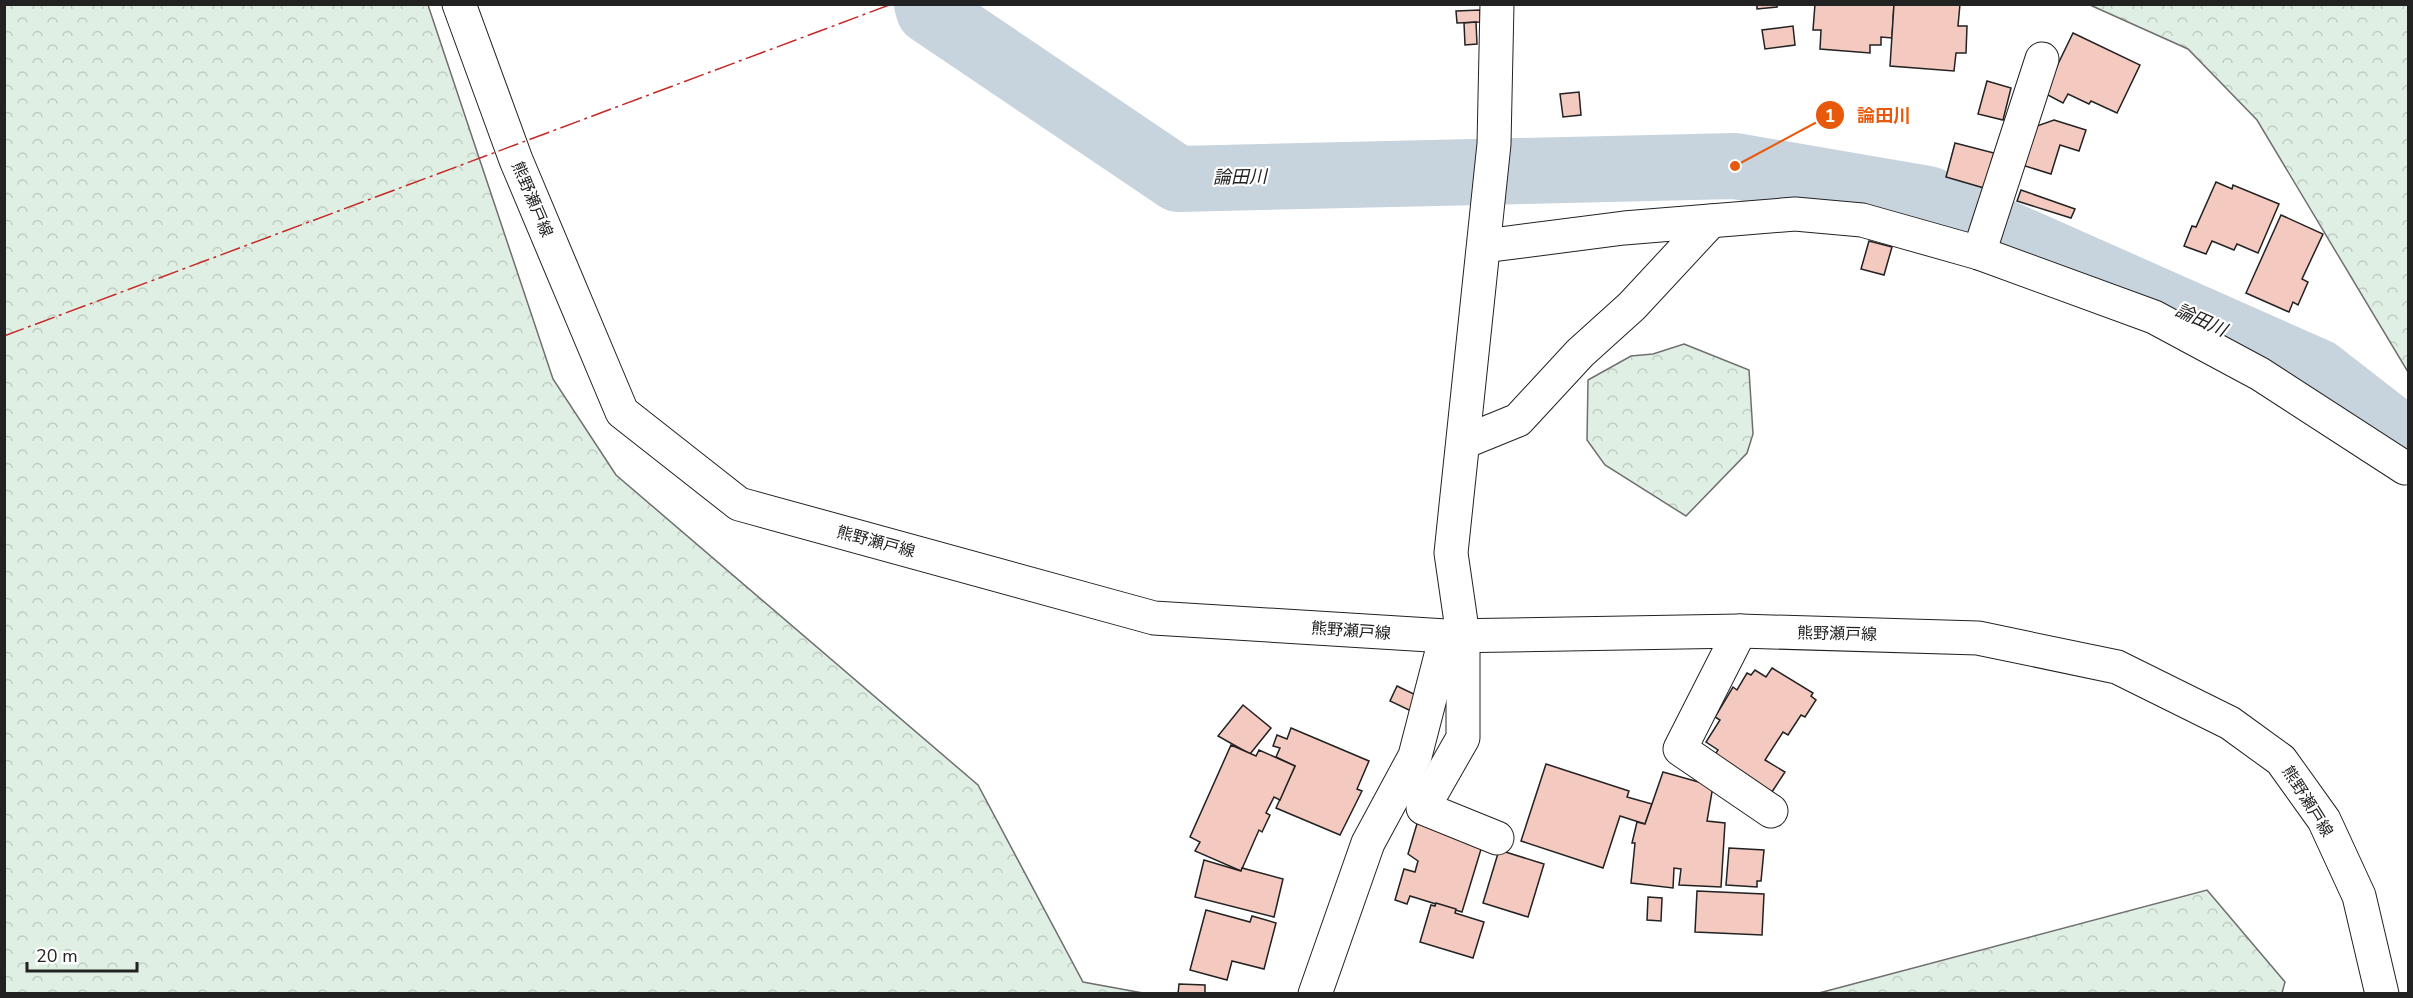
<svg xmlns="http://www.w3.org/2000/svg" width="2413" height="998" font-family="'Nunito Sans','Noto Sans JP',sans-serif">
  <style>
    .forest { fill: url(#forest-crowns); stroke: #6f6f6f; stroke-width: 1.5 }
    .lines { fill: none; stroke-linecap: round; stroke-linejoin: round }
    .river { stroke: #c7d3dd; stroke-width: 66 }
    .building { fill: #f3c9c0; stroke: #222; stroke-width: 1.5 }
    .minor-casing { stroke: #222; stroke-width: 35 }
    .major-casing { stroke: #222; stroke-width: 35 }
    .minor { stroke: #fff; stroke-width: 33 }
    .major { stroke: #fff; stroke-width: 33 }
    .power { stroke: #c62828; stroke-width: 1.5; stroke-dasharray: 21 4.5 3 4.5; stroke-linecap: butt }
    .labels { text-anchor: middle; stroke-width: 4.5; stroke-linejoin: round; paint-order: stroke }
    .street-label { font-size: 16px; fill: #222; stroke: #fff }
    .water-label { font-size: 18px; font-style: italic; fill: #222; stroke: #fff }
    .leader { fill: none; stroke: #e8590c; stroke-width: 2 }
    .callout-dot { fill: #e8590c; stroke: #fff; stroke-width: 2 }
    .mark-label { font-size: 18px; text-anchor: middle; font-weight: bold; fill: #fff }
    .callout-label { font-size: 18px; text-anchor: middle; font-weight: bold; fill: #e8590c; stroke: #fff; stroke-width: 4.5; stroke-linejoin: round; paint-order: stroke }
  </style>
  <defs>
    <pattern id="forest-crowns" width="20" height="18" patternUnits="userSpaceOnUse" patternTransform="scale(1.5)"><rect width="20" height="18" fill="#e0efe3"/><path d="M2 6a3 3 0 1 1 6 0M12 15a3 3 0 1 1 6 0" fill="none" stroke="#c0cdc2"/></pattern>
  </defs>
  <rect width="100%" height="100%" fill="#fff"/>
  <g class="forest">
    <path d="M 5,4 L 428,5 L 553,379 L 616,475 L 978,785 L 1083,982 L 1143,993 L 5,993 Z"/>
    <path d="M 2090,5 L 2408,5 L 2408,372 L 2257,120 L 2188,49 Z"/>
    <path d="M 1684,344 L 1749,370 L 1753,434 L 1747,453 L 1686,516 L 1605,465 L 1587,440 L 1588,380 L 1631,356 L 1653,354 Z"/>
    <path d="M 2207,890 L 2285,982 L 2282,993 L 1819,993 Z"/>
  </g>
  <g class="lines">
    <path class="river" d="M 927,4 L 929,11 L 1178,179 L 1735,166 L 1928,199 L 2318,372 L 2408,442"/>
  </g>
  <g class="building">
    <path d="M 1757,4 L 1777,4 L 1777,7 L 1757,9 Z"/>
    <path d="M 1815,4 L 1894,4 L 1892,38 L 1881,37 L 1881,45 L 1870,45 L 1870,53 L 1820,49 L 1821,30 L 1813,30 Z"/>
    <path d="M 1894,4 L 1960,4 L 1958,26 L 1967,26 L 1966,53 L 1956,53 L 1954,71 L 1890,66 Z"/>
    <path d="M 1480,10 L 1480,22 L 1457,23 L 1456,11 Z"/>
    <path d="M 1476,22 L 1477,44 L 1465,45 L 1464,23 Z"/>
    <path d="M 1793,26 L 1795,45 L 1765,49 L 1762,30 Z"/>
    <path d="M 2073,33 L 2140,65 L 2117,113 L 2091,101 L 2089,104 L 2068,94 L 2063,103 L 2044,93 Z"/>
    <path d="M 1987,81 L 2011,88 L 2003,120 L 1978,114 Z"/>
    <path d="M 1579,92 L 1581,115 L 1563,117 L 1560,94 Z"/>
    <path d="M 2054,120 L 2086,130 L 2079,151 L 2060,145 L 2051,174 L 2022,165 L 2034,127 Z"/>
    <path d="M 1955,143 L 1994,153 L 1984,188 L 1946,177 Z"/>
    <path d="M 2216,182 L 2232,189 L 2233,185 L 2279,204 L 2258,253 L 2237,244 L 2234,250 L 2212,241 L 2206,254 L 2184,246 L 2192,226 L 2196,227 Z"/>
    <path d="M 2021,190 L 2075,209 L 2071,218 L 2017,201 Z"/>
    <path d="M 2281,215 L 2323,234 L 2302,279 L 2308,282 L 2298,305 L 2293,302 L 2289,312 L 2246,293 Z"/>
    <path d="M 1869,241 L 1892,247 L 1884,275 L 1861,269 Z"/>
    <path d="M 1772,668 L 1813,693 L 1811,696 L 1816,700 L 1805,717 L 1801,715 L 1788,735 L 1783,732 L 1765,760 L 1785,772 L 1770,795 L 1712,759 L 1718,750 L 1706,742 L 1720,720 L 1715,717 L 1733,687 L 1737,690 L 1747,673 L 1751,675 L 1755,670 L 1766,677 Z"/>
    <path d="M 1397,686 L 1418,696 L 1411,711 L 1390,701 Z"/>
    <path d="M 1243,705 L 1271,728 L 1250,754 L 1218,736 Z"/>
    <path d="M 1291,728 L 1369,761 L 1357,789 L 1362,791 L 1340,835 L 1276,808 L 1295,766 L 1276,757 L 1280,748 L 1273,746 L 1277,735 L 1287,739 Z"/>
    <path d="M 1231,745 L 1256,756 L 1259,750 L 1295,766 L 1280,800 L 1274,797 L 1266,813 L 1270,815 L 1262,832 L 1259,830 L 1241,871 L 1195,851 L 1200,842 L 1190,837 Z"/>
    <path d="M 1546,764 L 1629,791 L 1627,797 L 1652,804 L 1645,824 L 1620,816 L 1603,868 L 1521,841 Z"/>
    <path d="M 1663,772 L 1713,786 L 1707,821 L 1725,823 L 1721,887 L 1679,885 L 1681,869 L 1674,868 L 1673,888 L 1631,883 L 1635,843 L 1632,843 L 1637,822 L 1645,824 Z"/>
    <path d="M 1419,817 L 1482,846 L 1462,912 L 1410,896 L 1407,904 L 1395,900 L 1404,869 L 1415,872 L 1418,861 L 1408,854 Z"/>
    <path d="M 1729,848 L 1764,850 L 1761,881 L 1757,881 L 1757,887 L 1726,885 Z"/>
    <path d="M 1499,850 L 1544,864 L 1528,917 L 1483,903 Z"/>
    <path d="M 1204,860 L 1241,871 L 1242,868 L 1283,879 L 1274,917 L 1195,897 Z"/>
    <path d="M 1697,891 L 1764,894 L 1762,935 L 1695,932 Z"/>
    <path d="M 1648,897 L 1662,898 L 1661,921 L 1647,920 Z"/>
    <path d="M 1436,903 L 1456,909 L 1455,913 L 1484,922 L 1473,958 L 1420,942 L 1431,905 L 1435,906 Z"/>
    <path d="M 1206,910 L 1250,922 L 1252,916 L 1276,923 L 1264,969 L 1232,961 L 1227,980 L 1190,970 Z"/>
    <path d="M 1179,984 L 1205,985 L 1205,994 L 1178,994 Z"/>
  </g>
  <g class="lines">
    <g class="minor-casing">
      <g id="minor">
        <path d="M 1497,4 L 1494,144 L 1451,553 L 1463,636 L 1463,738 L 1423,808 L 1497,838"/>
        <path d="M 1484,246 L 1624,228 L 1795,214 L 1862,220 L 1979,253 L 2154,317 L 2260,374 L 2405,468"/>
        <path d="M 1979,253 L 2042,59"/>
        <path d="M 1464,442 L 1518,420 L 1580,353 L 1632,306 L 1711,221"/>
        <path d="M 1740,631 L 1680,749 L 1771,811"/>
        <path d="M 1315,994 L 1368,843 L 1415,756 L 1446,636"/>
      </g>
    </g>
    <g class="major-casing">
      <path id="major" d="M 459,4 L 516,160 L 622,412 L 739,504 L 1154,618 L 1446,636 L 1740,631 L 1978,638 L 2117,667 L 2230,723 L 2281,760 L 2324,820 L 2359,896 L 2382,994"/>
    </g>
    <use href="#minor" class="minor"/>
    <use href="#major" class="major"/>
    <path class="power" d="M 4,336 L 892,4"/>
  </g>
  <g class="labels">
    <g class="street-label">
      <text transform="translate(533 199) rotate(67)" y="6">熊野瀬戸線</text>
      <text transform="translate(876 541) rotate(15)" y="6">熊野瀬戸線</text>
      <text transform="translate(1351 630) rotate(4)" y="6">熊野瀬戸線</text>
      <text transform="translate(1837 633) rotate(1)" y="6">熊野瀬戸線</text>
      <text transform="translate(2308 801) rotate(58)" y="6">熊野瀬戸線</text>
    </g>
    <g class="water-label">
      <text transform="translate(1240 177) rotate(-1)" y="6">論田川</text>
      <text transform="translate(2201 320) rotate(24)" y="6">論田川</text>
    </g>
  </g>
  <path class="leader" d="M1735 166L1830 115"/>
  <g class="callout-dot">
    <circle cx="1735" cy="166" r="6"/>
    <circle cx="1830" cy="115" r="15"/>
  </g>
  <g class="mark-label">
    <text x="1830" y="122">1</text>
  </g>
  <g class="callout-label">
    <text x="1884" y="122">論田川</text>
  </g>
  <rect width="2413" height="998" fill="none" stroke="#222222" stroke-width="12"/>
  <path d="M27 962v9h110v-9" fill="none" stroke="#222222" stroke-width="3"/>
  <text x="36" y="962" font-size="18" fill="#222222" stroke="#ffffff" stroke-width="4.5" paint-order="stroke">20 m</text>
</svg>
